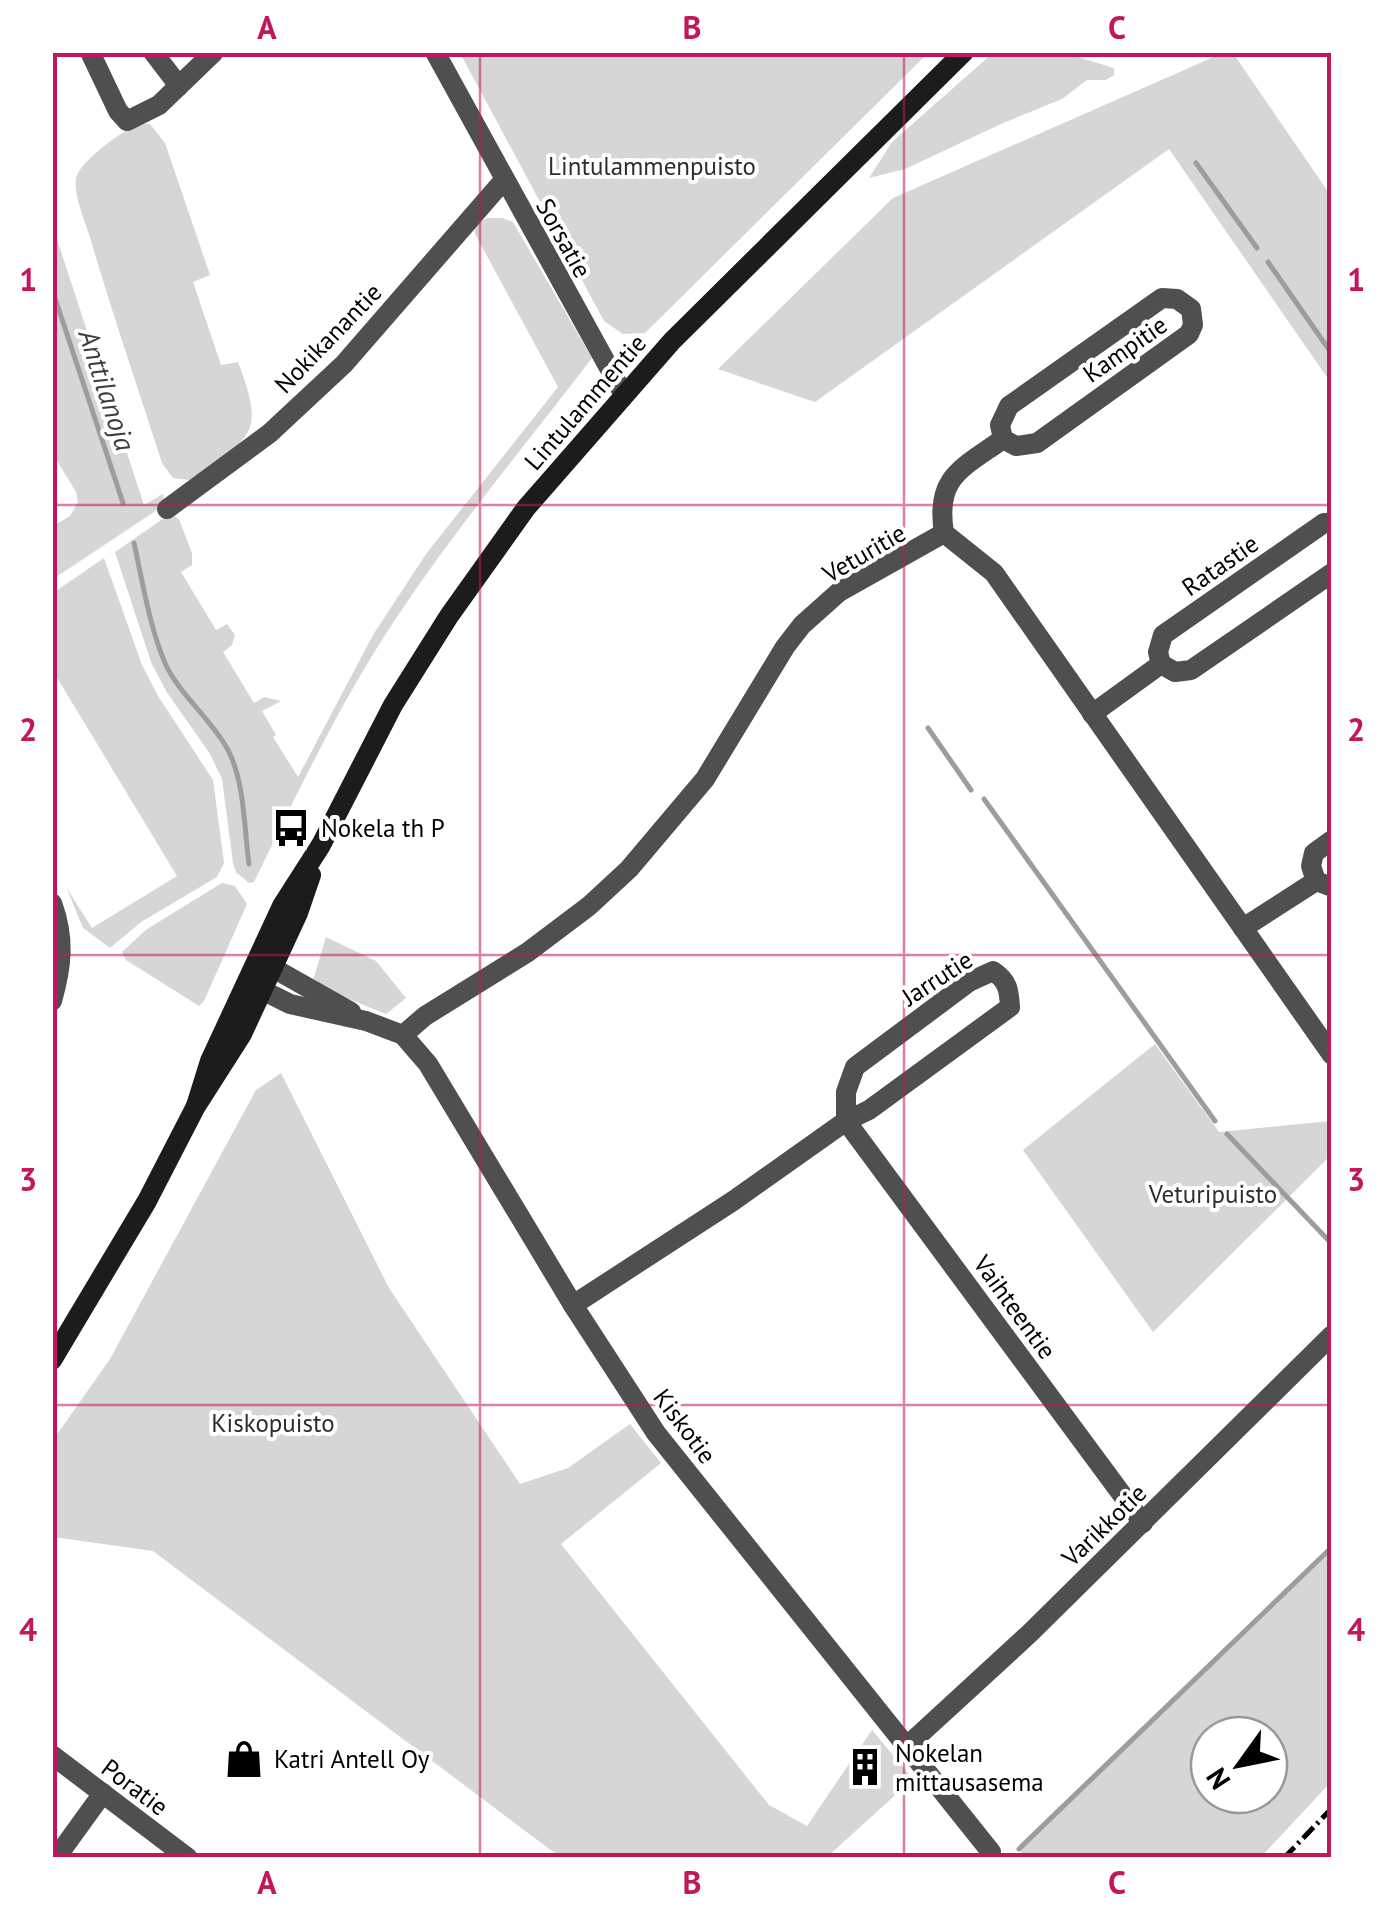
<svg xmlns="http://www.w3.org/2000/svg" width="1384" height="1910" font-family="'PT Sans',sans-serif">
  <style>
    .green { fill: #d6d6d6; fill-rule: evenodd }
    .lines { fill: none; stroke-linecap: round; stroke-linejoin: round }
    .stream { stroke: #9d9d9d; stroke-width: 5 }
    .street { stroke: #4f4f4f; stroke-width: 20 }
    .secondary { stroke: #1c1c1c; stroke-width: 20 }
    .rail { stroke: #000; stroke-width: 5; stroke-dasharray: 15 5 2.5 5; stroke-linecap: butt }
    .grid { fill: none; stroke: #c2185b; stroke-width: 2.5; stroke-opacity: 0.55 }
    .labels { text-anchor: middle; stroke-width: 8; stroke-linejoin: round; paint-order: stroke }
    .park-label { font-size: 25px; fill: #2d2d2d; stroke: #fff }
    .street-label { font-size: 25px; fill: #000; stroke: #fff }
    .poi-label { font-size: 25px; fill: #000; stroke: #fff; text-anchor: start }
    .water-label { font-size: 28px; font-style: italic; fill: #3e3e3e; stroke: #fff }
    .neatline { fill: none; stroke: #c2185b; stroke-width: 4 }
    .grid-label { font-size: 32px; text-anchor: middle; font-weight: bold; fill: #c2185b }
  </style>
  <rect width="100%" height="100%" fill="#fff"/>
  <g class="green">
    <path d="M 1225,52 L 1233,53 L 1331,196 L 1331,383 L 1169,149 L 815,402 L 718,369 L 893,198 Z"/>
    <path d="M 460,53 L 928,53 L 645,333 L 623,334 L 604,321 Z"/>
    <path d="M 993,53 L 1065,53 L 1114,68 L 1114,75 L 1106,80 L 1087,80 L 1062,99 L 1003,123 L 905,169 L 869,178 L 892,142 Z"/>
    <path d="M 139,124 L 150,124 L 165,143 L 210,275 L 193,282 L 221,365 L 238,362 C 267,438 250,436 190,480 L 173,478 L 162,463 C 138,388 112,313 90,237 C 85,221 73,194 76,178 C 80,161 123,130 139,124 Z"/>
    <path d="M 487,218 L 502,218 L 513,222 L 592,358 C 521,451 445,541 382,640 C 333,717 294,800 254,882 L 249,883 L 236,872 L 233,863 L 222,779 L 210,754 L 166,691 L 151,662 L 115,552 L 170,514 L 179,519 L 192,553 L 192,565 L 181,572 L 216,630 L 227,624 L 235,635 L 232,645 L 223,652 L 254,703 L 264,697 L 281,701 L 262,711 L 276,735 L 273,737 L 298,777 L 373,635 L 426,554 L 558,387 L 475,234 L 474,225 Z"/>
    <path d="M 52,224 L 144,505 L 163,494 L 164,498 L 160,508 L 53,579 L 53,526 L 70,516 L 78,502 L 76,492 L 53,454 Z"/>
    <path d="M 104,558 L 142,665 L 158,696 L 213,780 L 224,863 L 217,877 L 141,922 L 110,948 L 83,928 L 66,887 L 92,928 L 177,876 L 53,671 L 53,593 Z"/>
    <path d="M 222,883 L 235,886 L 247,904 L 204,1001 L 199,1006 L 126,960 L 122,952 L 147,929 Z"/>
    <path d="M 326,937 L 376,961 L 406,998 L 386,1014 L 312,984 Z"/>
    <path d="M 1155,1044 L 1219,1132 L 1331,1121 L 1332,1154 L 1153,1332 L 1023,1150 Z"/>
    <path d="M 281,1073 L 389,1288 L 520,1484 L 568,1468 L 630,1424 L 661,1463 L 561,1544 L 769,1805 L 807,1826 L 872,1730 L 913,1779 L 827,1857 L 560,1857 L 153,1551 L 53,1537 L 53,1440 L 110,1359 L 256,1090 Z"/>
    <path d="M 1331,1545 L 1331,1782 L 1261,1857 L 1022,1857 L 1019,1845 ZM 1209,1735 L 1269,1735 L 1269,1795 L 1209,1795 Z"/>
  </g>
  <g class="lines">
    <g class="stream">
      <path d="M 1196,163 L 1257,248"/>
      <path d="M 1268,262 L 1332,354"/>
      <path d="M 52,289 L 123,503"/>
      <path d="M 134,543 C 143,583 149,625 165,663 C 180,696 211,718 228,750 C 245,783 244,828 249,864"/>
      <path d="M 928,728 L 971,790"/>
      <path d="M 984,799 L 1215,1121"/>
      <path d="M 1227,1134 L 1332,1244"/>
      <path d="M 1019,1849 L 1332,1547"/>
    </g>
    <g class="street">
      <path d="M 90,52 L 118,111 L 127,121 L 159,105 L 214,52"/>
      <path d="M 153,52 L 179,86"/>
      <path d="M 435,52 L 624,395"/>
      <path d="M 167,509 L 270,433 L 344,364 L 504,180"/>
      <path d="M 1332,523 L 1324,523 L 1163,635 L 1158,652 L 1161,664 L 1175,672 L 1191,670 L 1332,573"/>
      <path d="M 944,533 L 994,573 L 1332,1055"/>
      <path d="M 944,533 C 935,477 961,469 1003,439 L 1016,446 L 1037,443 L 1189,334 L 1193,325 L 1191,309 L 1177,299 L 1162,298 L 1009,406 L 1000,425 L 1003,439"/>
      <path d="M 1092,714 L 1161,664"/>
      <path d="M 1332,840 L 1314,853 L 1311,866 L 1316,881 L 1332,887"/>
      <path d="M 52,903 C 65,938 62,966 52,1001"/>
      <path d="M 1243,928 L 1316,881"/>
      <path d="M 259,960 L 351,1012"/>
      <path d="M 248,983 L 290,1004 L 366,1021 L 403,1035 L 428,1064 L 573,1305 L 656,1433 L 991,1852"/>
      <path d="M 403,1035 L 425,1016 L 528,952 L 589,906 L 629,869 L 705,779 L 785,647 L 802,625 L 839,592 L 944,533"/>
      <path d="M 846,1121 L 1143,1523"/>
      <path d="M 573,1305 L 733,1201 L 846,1121 L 869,1110 L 1010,1007 C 1009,990 1008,981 993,971 L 969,982 L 855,1067 L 846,1092 L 846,1121"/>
      <path d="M 907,1746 L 1029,1634 L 1332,1335"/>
      <path d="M 52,1755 L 188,1858"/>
      <path d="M 56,1858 L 103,1793"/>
    </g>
    <g class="secondary">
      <path d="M 196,1106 L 210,1061 L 282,906 L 321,845 L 393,705 L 449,616 L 526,508 L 672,341 L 964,52"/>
      <path d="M 52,1360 L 147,1201 L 196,1106 L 242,1034 L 298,913 L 311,875"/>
    </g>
    <path class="rail" d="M 1284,1858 L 1332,1808"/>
  </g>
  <path class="grid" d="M 480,52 L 480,1858M 904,52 L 904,1858M 52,505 L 1332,505M 52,955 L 1332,955M 52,1405 L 1332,1405"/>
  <defs>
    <g id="bus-bare" transform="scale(3)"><path d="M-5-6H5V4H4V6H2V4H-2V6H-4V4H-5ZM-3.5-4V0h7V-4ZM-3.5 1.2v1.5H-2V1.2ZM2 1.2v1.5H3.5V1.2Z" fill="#000" stroke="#fff" stroke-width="2.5" paint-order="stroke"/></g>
    <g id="shop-bare" transform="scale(3)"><path d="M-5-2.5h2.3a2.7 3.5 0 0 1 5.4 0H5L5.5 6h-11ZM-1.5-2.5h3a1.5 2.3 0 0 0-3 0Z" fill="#000" stroke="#fff" stroke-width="2.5" paint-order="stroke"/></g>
    <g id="building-bare" transform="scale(3)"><path d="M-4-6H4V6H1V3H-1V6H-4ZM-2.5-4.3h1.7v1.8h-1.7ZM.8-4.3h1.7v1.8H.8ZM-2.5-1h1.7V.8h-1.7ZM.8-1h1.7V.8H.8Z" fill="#000" stroke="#fff" stroke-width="2.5" paint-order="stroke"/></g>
  </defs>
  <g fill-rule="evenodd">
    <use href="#bus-bare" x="291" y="828"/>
    <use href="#shop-bare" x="244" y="1759"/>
    <use href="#building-bare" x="865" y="1767"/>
  </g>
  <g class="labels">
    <g class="park-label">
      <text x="652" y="175">Lintulammenpuisto</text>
      <text x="1213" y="1203">Veturipuisto</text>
      <text x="273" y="1432">Kiskopuisto</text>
    </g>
    <g class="street-label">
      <text transform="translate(564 238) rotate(61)" y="9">Sorsatie</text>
      <text transform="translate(328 338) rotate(-46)" y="9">Nokikanantie</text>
      <text transform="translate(1125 349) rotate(-35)" y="9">Kampitie</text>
      <text transform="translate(585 402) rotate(-49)" y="9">Lintulammentie</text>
      <text transform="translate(864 553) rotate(-30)" y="9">Veturitie</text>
      <text transform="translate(1220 565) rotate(-35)" y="9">Ratastie</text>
      <text transform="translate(937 978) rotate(-33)" y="9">Jarrutie</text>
      <text transform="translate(1015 1307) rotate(54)" y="9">Vaihteentie</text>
      <text transform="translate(685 1426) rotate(53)" y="9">Kiskotie</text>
      <text transform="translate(1104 1525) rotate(-44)" y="9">Varikkotie</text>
      <text transform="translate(135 1787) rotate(37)" y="9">Poratie</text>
    </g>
    <g class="poi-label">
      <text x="321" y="837">Nokela th P</text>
      <text x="895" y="1762">Nokelan<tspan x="895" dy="29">mittausasema</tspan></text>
      <text x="274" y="1768">Katri Antell Oy</text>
    </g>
    <g class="water-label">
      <text transform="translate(107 390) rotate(72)" y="10">Anttilanoja</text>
    </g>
  </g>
  <rect width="1384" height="1910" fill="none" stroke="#ffffff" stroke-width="110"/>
  <g transform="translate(1239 1765) rotate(237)"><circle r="48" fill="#ffffff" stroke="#999999" stroke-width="2.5"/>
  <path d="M0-8L18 38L0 25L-18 38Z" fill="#000000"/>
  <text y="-15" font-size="28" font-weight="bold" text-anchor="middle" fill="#000000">N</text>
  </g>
  <rect x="55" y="55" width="1274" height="1800" class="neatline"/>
  <g class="grid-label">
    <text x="267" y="39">A</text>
    <text x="692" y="39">B</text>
    <text x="1117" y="39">C</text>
    <text x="28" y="291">1</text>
    <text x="1356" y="291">1</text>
    <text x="28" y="741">2</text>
    <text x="1356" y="741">2</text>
    <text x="28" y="1191">3</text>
    <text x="1356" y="1191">3</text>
    <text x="28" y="1641">4</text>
    <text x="1356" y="1641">4</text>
    <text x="267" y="1894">A</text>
    <text x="692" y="1894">B</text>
    <text x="1117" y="1894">C</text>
  </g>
</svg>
